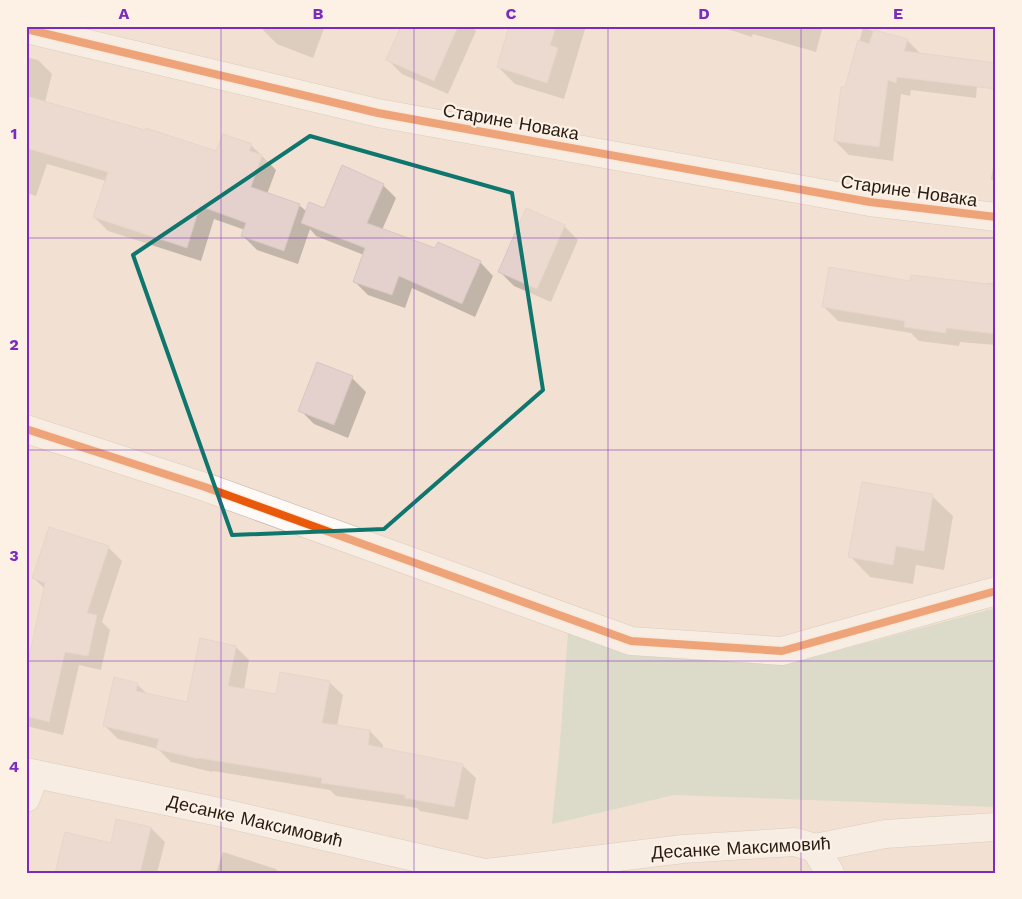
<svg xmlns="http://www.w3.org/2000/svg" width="1022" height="899" font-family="'Work Sans',sans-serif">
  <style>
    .green { fill: #c0d0bd }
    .shadow { fill: #0003 }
    .building { fill: #e4d1ce; stroke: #d5c6c2 }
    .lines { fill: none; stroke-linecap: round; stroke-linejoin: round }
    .minor-casing { stroke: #bdb0a4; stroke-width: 29 }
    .minor { stroke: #fdfaf8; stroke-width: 28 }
    .cycleway-casing { stroke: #fdf1e6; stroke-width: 11 }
    .cycleway { stroke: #e8590c; stroke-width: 8 }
    .marked { fill: none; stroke: #0f766e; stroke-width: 4; stroke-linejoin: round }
    .grid { fill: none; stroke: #7b2cbf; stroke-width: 1; stroke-opacity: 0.55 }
    .labels { text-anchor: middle; stroke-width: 4.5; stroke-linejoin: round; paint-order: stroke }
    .street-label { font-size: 18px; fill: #281d13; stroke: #fdf1e6 }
    .neatline { fill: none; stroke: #7b2cbf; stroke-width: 2 }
    .grid-label { font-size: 16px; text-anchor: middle; font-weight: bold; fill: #7b2cbf }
  </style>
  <rect width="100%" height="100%" fill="#f2e1d2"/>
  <path class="green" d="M 996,608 L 996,807 L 674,795 L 552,824 L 559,755 L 569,619 L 788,664 Z"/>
  <g class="shadow">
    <path d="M 264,26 L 325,26 L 313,58 L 277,44 L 263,30 Z"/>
    <path d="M 403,26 L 471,26 L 476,31 L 448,94 L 402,74 L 388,60 Z"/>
    <path d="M 510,26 L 586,26 L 564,99 L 515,84 L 498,67 Z"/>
    <path d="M 718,26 L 823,26 L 816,52 L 753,34 L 752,37 Z"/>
    <path d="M 863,28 L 907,40 L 922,55 L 978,74 L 976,98 L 911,90 L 910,96 L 901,94 L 893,161 L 849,155 L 835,141 L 846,89 Z"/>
    <path d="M 26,57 L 38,60 L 52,74 L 45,102 L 217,152 L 251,145 L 276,170 L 267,194 L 299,205 L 307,212 L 324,209 L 383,185 L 396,198 L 382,230 L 436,249 L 480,262 L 493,276 L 475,317 L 412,288 L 405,308 L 368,295 L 354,281 L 364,255 L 316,236 L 310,229 L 298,264 L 257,250 L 243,236 L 245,230 L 214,219 L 201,261 L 108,231 L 94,217 L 106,181 L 47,164 L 36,196 L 26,193 Z"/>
    <path d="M 996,149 L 996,184 L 991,179 Z"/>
    <path d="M 564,226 L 578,240 L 551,302 L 514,286 L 500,272 Z"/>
    <path d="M 911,282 L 987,285 L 987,283 L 996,284 L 996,345 L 960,342 L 959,346 L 919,341 L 911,333 L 838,321 L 824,307 Z"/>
    <path d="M 352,378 L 366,392 L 348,438 L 314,424 L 300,410 Z"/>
    <path d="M 932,496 L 953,516 L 944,570 L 916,565 L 913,584 L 870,577 L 850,556 Z"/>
    <path d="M 108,547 L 122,561 L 102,622 L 110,630 L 101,670 L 79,665 L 63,735 L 26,726 L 26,661 L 30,662 L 45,589 L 34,578 Z"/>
    <path d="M 236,647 L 249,660 L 244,690 L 277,695 L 329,682 L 343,695 L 337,726 L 370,731 L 383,745 L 383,750 L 462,765 L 476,778 L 468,820 L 420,811 L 417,808 L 336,796 L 330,790 L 213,771 L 212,772 L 171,762 L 158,749 L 118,739 L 104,725 L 137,684 L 148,695 L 188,704 Z"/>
    <path d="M 151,828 L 165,842 L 157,873 L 59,873 L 112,844 Z"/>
    <path d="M 223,852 L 276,869 L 279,873 L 216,873 Z"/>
  </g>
  <g class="building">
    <path d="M 401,26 L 458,26 L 434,81 L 386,60 Z"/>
    <path d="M 509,26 L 541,26 L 555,30 L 550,45 L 558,48 L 547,83 L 497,67 Z"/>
    <path d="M 874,30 L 908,39 L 904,51 L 996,63 L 996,89 L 897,77 L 896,83 L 888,80 L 879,147 L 834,141 L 841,87 L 845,87 L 858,40 L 869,44 Z"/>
    <path d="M 26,96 L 145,130 L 146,128 L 216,151 L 223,134 L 252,144 L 249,151 L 262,155 L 251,187 L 300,204 L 284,251 L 241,236 L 246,223 L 200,206 L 187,248 L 93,217 L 108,172 L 26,148 Z"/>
    <path d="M 342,165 L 384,184 L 367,223 L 435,248 L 438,242 L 481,261 L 462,304 L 399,276 L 392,295 L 353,282 L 365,248 L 301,223 L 309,202 L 324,208 Z"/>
    <path d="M 526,208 L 565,225 L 537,289 L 498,272 Z"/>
    <path d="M 829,267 L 910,281 L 911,275 L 996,285 L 996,334 L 946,328 L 946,333 L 904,327 L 905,321 L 822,307 Z"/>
    <path d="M 317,362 L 353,376 L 334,425 L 298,411 Z"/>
    <path d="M 862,482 L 933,494 L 924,551 L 896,546 L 893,565 L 848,557 Z"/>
    <path d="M 49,527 L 109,546 L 87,613 L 97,615 L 88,656 L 65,652 L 49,722 L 26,716 L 26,671 L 45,583 L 32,578 Z"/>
    <path d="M 200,638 L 236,646 L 228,686 L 276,694 L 280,672 L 330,681 L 322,723 L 370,730 L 368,745 L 463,764 L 454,807 L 405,798 L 405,795 L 321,783 L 322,778 L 199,758 L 199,759 L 156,749 L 159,739 L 103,726 L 114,677 L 138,683 L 136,691 L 187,702 Z"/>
    <path d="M 116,819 L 151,827 L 140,873 L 55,873 L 65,832 L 111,843 Z"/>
  </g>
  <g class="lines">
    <g class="minor-casing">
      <g id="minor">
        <path d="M 26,29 L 378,113 L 870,202 L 996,217"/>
        <path d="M 26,429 L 205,487 L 631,641 L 782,651 L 996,591"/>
        <path d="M 26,772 L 219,812 L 484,873"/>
        <path d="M 26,798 L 35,774"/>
        <path d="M 815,848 L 830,873"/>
        <path d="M 486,873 L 683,849 L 795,842 L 815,848 L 885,834 L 996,827"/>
      </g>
    </g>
    <use href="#minor" class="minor"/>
    <g class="cycleway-casing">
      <g id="cycleway">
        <path d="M 26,29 L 378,113 L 870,202 L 996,217"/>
        <path d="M 26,429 L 205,487 L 631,641 L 782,651 L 996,591"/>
      </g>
    </g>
    <use href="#cycleway" class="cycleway"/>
  </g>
  <path d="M0 0H1022V899H0ZM 310,136 L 512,193 L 543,390 L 384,529 L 232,535 L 133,255 Z" fill="#f2e1d2" fill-opacity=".55" fill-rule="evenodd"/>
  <path class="marked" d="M 310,136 L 512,193 L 543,390 L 384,529 L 232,535 L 133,255 Z"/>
  <path class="grid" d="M 221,26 L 221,873M 414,26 L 414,873M 608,26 L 608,873M 801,26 L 801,873M 26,238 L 996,238M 26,450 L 996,450M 26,661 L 996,661"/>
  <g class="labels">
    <g class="street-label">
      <text transform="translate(511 122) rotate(10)" y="6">Старине Новака</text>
      <text transform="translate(909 191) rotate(8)" y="6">Старине Новака</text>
      <text transform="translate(255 821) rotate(13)" y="6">Десанке Максимовић</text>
      <text transform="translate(741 848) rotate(-3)" y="6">Десанке Максимовић</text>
    </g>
  </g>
  <rect width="1022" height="899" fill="none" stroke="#fdf1e6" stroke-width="55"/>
  <rect x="28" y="28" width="966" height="844" class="neatline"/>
  <g class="grid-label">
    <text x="124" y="19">A</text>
    <text x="318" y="19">B</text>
    <text x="511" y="19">C</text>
    <text x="704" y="19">D</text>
    <text x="898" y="19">E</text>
    <text x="14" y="139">1</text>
    <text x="14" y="350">2</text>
    <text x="14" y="561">3</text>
    <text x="14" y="772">4</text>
  </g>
</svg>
